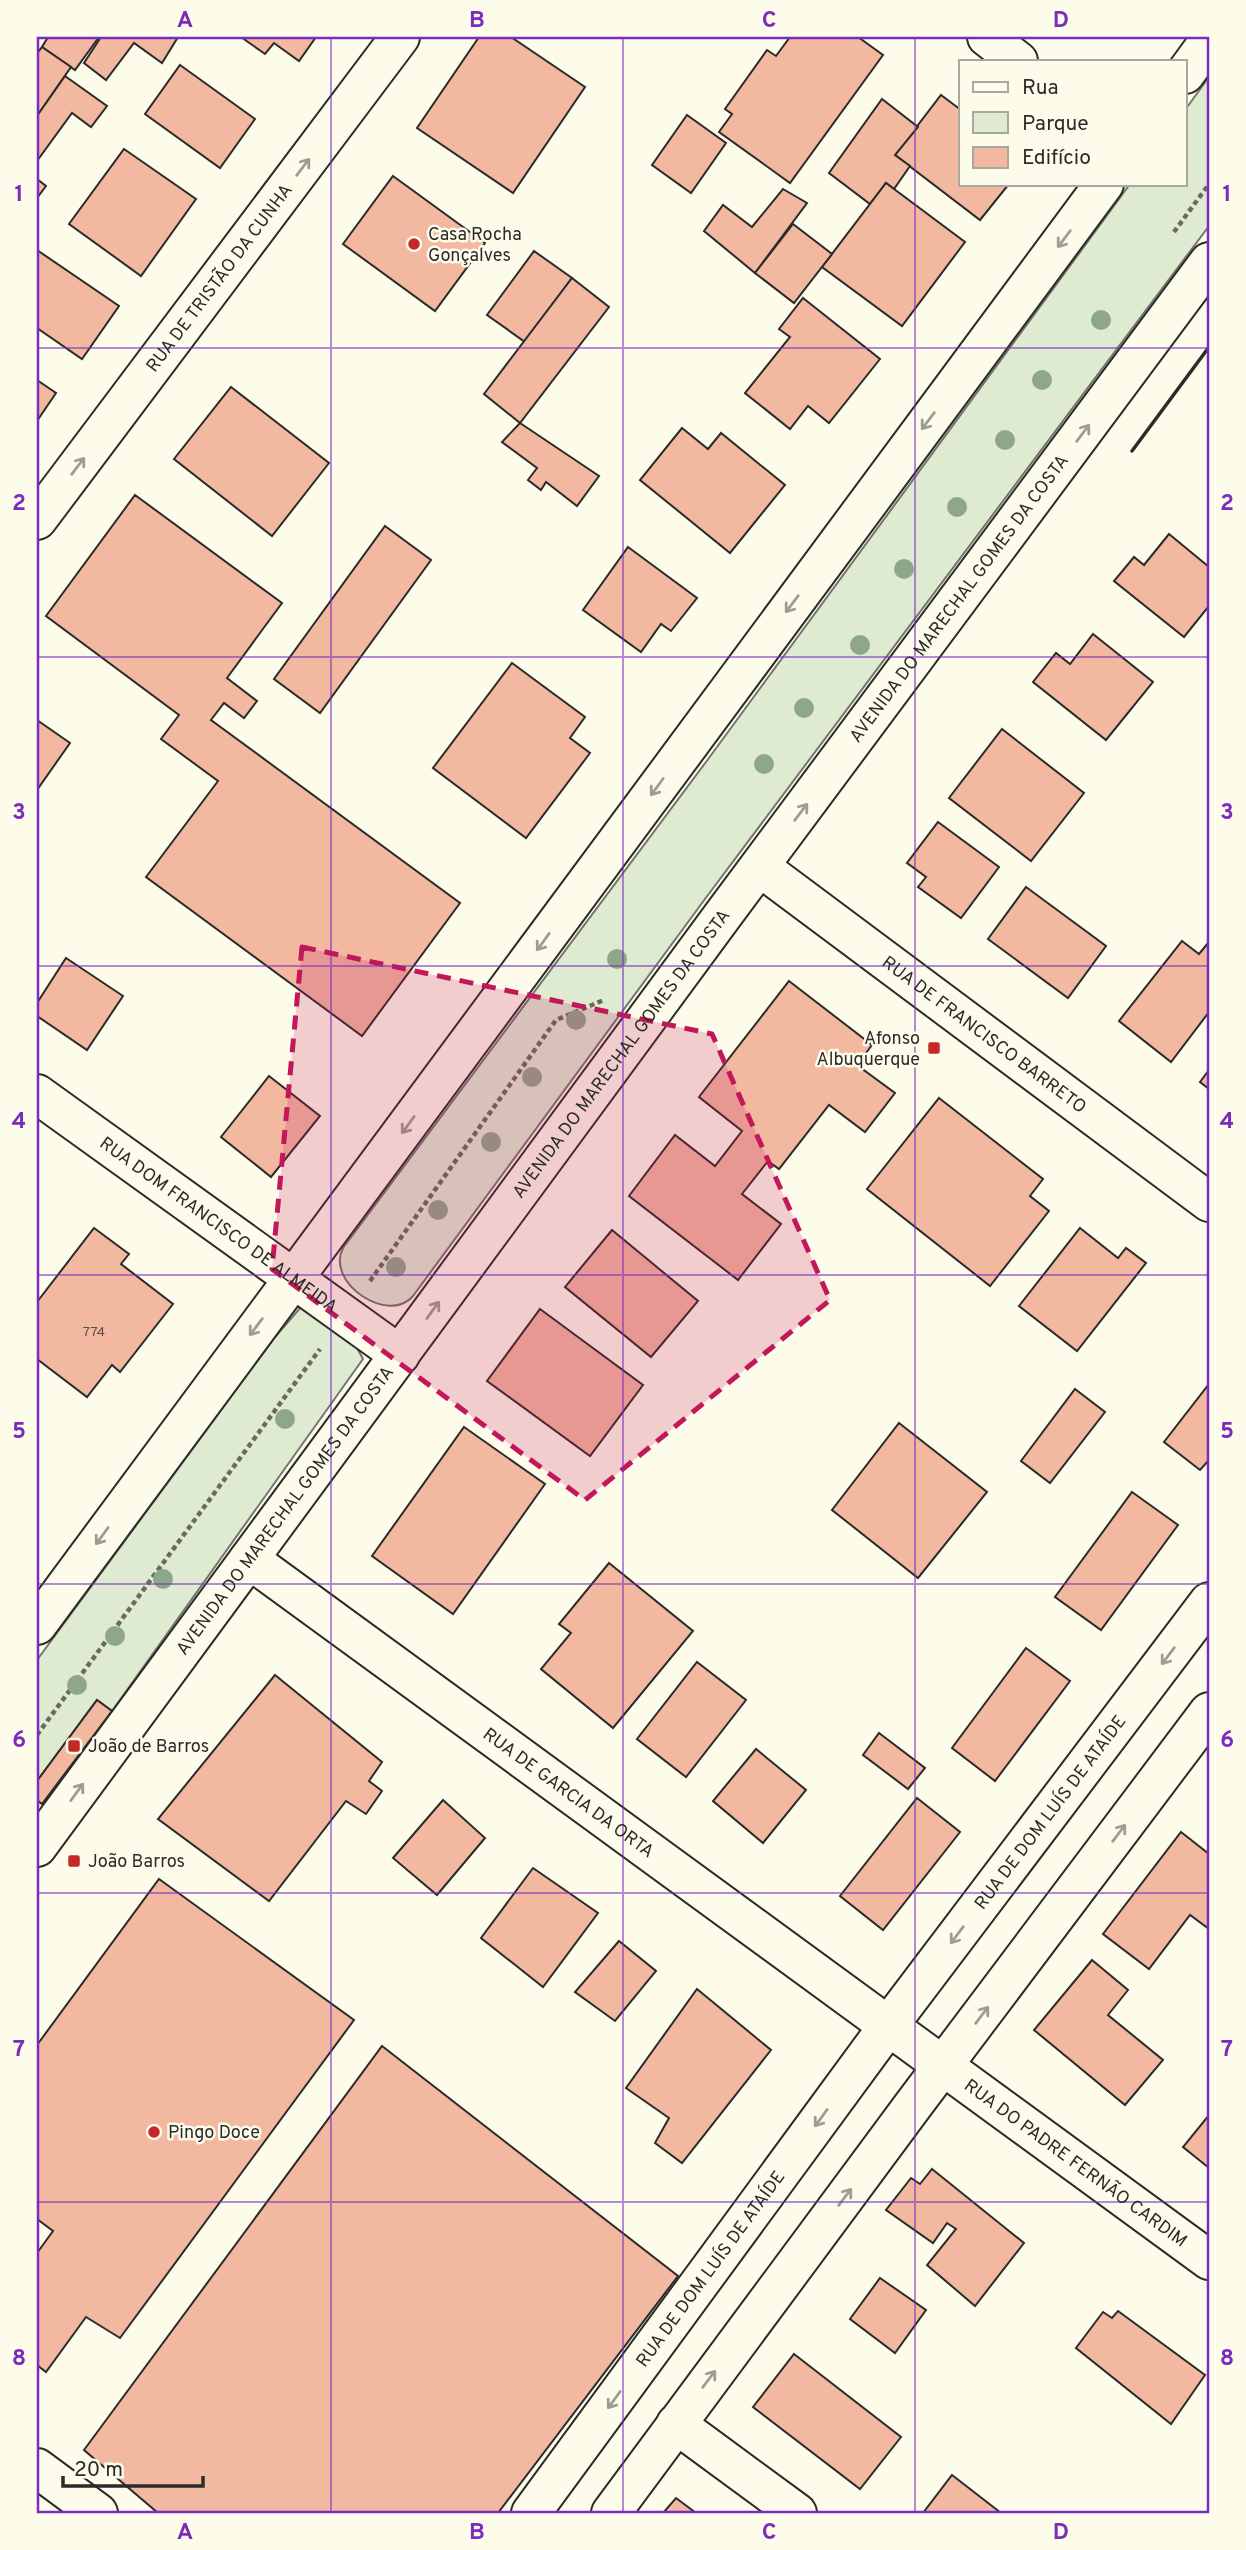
<svg xmlns="http://www.w3.org/2000/svg" width="1246" height="2550" font-family="Overpass,sans-serif">
  <style>
    .green { fill: #deebd1; stroke: #74746e; stroke-width: 2 }
    .building { fill: #f2b8a0; stroke: #2b2b2b; stroke-width: 2 }
    .lines { fill: none; stroke-linecap: round; stroke-linejoin: round }
    .minor-casing { stroke: #2b2b2b; stroke-width: 42 }
    .major-casing { stroke: #2b2b2b; stroke-width: 42 }
    .path { stroke: #6a6964; stroke-width: 4.5; stroke-dasharray: 5 3.5; stroke-linecap: butt }
    .minor { stroke: #fdfbea; stroke-width: 38 }
    .major { stroke: #fdfbea; stroke-width: 38 }
    .wall { stroke: #2b2b2b; stroke-width: 3.5 }
    .tree { fill: #8ea78a }
    .oneway { stroke: #9e9d94 }
    .marked { fill: #c2185b; fill-opacity: 0.2; stroke: #c2185b; stroke-width: 5; stroke-dasharray: 14 9; stroke-linejoin: round }
    .grid { fill: none; stroke: #7b2cbf; stroke-width: 2; stroke-opacity: 0.55 }
    .poi-dot { fill: #c62828; stroke: #fdfbea; stroke-width: 2.5 }
    .labels { text-anchor: middle; stroke-width: 5; stroke-linejoin: round; paint-order: stroke }
    .number-label { font-size: 14px; fill: #5d4e48 }
    .poi-label { font-size: 18px; fill: #2b2b2b; stroke: #fdfbea; text-anchor: start }
    .street-label { font-size: 18px; fill: #2b2b2b; stroke: #fdfbea }
    .neatline { fill: none; stroke: #7b2cbf; stroke-width: 2.5 }
    .grid-label { font-size: 23px; text-anchor: middle; font-weight: bold; fill: #7b2cbf }
  </style>
  <rect width="100%" height="100%" fill="#fdfbea"/>
  <g class="green">
    <path d="M 1209,77 L 1209,226 L 705,899 L 413,1296 C 389,1325 325,1283 343,1248 L 706,762 L 1130,184 L 1185,184 L 1185,110 Z"/>
    <path d="M 301,1307 L 356,1346 L 363,1359 L 112,1711 L 97,1700 L 37,1781 L 37,1660 L 275,1337 Z"/>
  </g>
  <g class="building">
    <path d="M 48,37 L 99,37 L 75,70 L 42,47 Z"/>
    <path d="M 101,37 L 178,37 L 162,63 L 134,43 L 106,80 L 84,63 Z"/>
    <path d="M 241,37 L 316,37 L 299,61 L 274,43 L 265,54 Z"/>
    <path d="M 479,37 L 511,37 L 585,87 L 513,193 L 417,128 Z"/>
    <path d="M 790,37 L 858,37 L 883,55 L 790,183 L 719,132 L 732,114 L 725,109 L 767,50 L 776,56 Z"/>
    <path d="M 42,47 L 71,67 L 37,116 L 37,53 Z"/>
    <path d="M 180,65 L 255,119 L 220,168 L 145,114 Z"/>
    <path d="M 65,76 L 107,106 L 91,127 L 72,113 L 37,161 L 37,116 Z"/>
    <path d="M 941,95 L 961,110 L 961,184 L 1009,184 L 980,220 L 895,155 Z"/>
    <path d="M 882,99 L 918,127 L 895,155 L 910,166 L 894,189 L 886,183 L 870,204 L 829,173 Z"/>
    <path d="M 687,115 L 726,143 L 691,193 L 652,165 Z"/>
    <path d="M 124,149 L 196,199 L 141,276 L 69,224 Z"/>
    <path d="M 393,176 L 485,243 L 435,311 L 343,244 Z"/>
    <path d="M 37,179 L 46,186 L 37,198 Z"/>
    <path d="M 886,183 L 965,242 L 902,326 L 822,267 Z"/>
    <path d="M 783,189 L 807,203 L 755,273 L 704,231 L 723,205 L 752,227 Z"/>
    <path d="M 793,224 L 832,254 L 794,303 L 755,273 Z"/>
    <path d="M 37,250 L 119,306 L 82,359 L 37,328 Z"/>
    <path d="M 534,251 L 572,278 L 525,342 L 487,315 Z"/>
    <path d="M 572,278 L 609,307 L 520,423 L 484,394 Z"/>
    <path d="M 803,298 L 880,359 L 829,423 L 808,406 L 790,429 L 745,393 L 790,337 L 779,329 Z"/>
    <path d="M 37,380 L 56,393 L 37,421 Z"/>
    <path d="M 231,387 L 329,463 L 272,536 L 174,459 Z"/>
    <path d="M 520,423 L 599,476 L 577,506 L 546,482 L 541,490 L 528,480 L 537,468 L 502,442 Z"/>
    <path d="M 682,428 L 708,449 L 721,433 L 785,485 L 730,553 L 640,480 Z"/>
    <path d="M 135,495 L 282,603 L 227,678 L 257,701 L 244,718 L 224,703 L 211,720 L 460,903 L 362,1036 L 146,877 L 218,781 L 161,739 L 179,715 L 46,616 Z"/>
    <path d="M 385,526 L 431,560 L 320,713 L 274,679 Z"/>
    <path d="M 1169,534 L 1209,567 L 1209,606 L 1184,637 L 1114,581 L 1134,557 L 1144,565 Z"/>
    <path d="M 628,547 L 697,598 L 671,631 L 661,624 L 641,652 L 583,610 Z"/>
    <path d="M 1093,634 L 1153,682 L 1106,740 L 1033,682 L 1056,653 L 1070,664 Z"/>
    <path d="M 512,663 L 585,717 L 570,738 L 590,753 L 526,838 L 433,768 Z"/>
    <path d="M 37,720 L 70,743 L 37,790 Z"/>
    <path d="M 1002,729 L 1084,793 L 1031,861 L 949,798 Z"/>
    <path d="M 938,822 L 999,867 L 961,918 L 918,887 L 926,877 L 907,863 Z"/>
    <path d="M 1026,887 L 1106,946 L 1068,998 L 988,939 Z"/>
    <path d="M 1182,941 L 1199,954 L 1208,943 L 1209,944 L 1209,1012 L 1171,1062 L 1119,1021 Z"/>
    <path d="M 66,958 L 123,996 L 87,1050 L 37,1016 L 37,1003 Z"/>
    <path d="M 789,981 L 872,1045 L 857,1065 L 895,1093 L 865,1132 L 829,1105 L 779,1169 L 768,1161 L 742,1194 L 781,1224 L 738,1280 L 629,1196 L 675,1135 L 715,1166 L 742,1131 L 699,1097 Z"/>
    <path d="M 1209,1070 L 1209,1089 L 1200,1082 Z"/>
    <path d="M 269,1076 L 320,1116 L 271,1177 L 221,1137 Z"/>
    <path d="M 939,1098 L 1043,1179 L 1030,1196 L 1049,1211 L 990,1286 L 867,1189 Z"/>
    <path d="M 94,1228 L 129,1254 L 121,1264 L 173,1304 L 120,1372 L 112,1365 L 87,1397 L 37,1359 L 37,1302 Z"/>
    <path d="M 1080,1228 L 1118,1258 L 1126,1248 L 1146,1263 L 1077,1351 L 1019,1306 Z"/>
    <path d="M 612,1230 L 698,1301 L 651,1357 L 565,1287 Z"/>
    <path d="M 540,1309 L 643,1385 L 590,1456 L 487,1381 Z"/>
    <path d="M 1209,1384 L 1209,1460 L 1200,1470 L 1164,1442 Z"/>
    <path d="M 1075,1389 L 1105,1412 L 1050,1483 L 1021,1461 Z"/>
    <path d="M 899,1423 L 987,1492 L 918,1578 L 832,1510 Z"/>
    <path d="M 464,1427 L 545,1484 L 453,1614 L 372,1556 Z"/>
    <path d="M 1132,1492 L 1178,1525 L 1101,1630 L 1055,1597 Z"/>
    <path d="M 609,1563 L 693,1631 L 613,1728 L 541,1669 L 571,1633 L 559,1624 Z"/>
    <path d="M 1026,1648 L 1070,1681 L 995,1781 L 952,1748 Z"/>
    <path d="M 697,1662 L 746,1700 L 686,1777 L 637,1739 Z"/>
    <path d="M 275,1675 L 382,1762 L 369,1781 L 382,1791 L 366,1814 L 346,1801 L 269,1901 L 158,1819 Z"/>
    <path d="M 97,1700 L 112,1711 L 42,1804 L 37,1800 L 37,1781 Z"/>
    <path d="M 879,1733 L 925,1768 L 908,1789 L 863,1755 Z"/>
    <path d="M 756,1749 L 806,1790 L 763,1843 L 713,1801 Z"/>
    <path d="M 917,1798 L 960,1832 L 883,1930 L 840,1896 Z"/>
    <path d="M 443,1800 L 485,1838 L 437,1895 L 393,1858 Z"/>
    <path d="M 1181,1832 L 1209,1854 L 1209,1929 L 1190,1915 L 1149,1969 L 1103,1934 Z"/>
    <path d="M 533,1868 L 598,1913 L 543,1987 L 481,1938 Z"/>
    <path d="M 159,1879 L 354,2020 L 120,2338 L 86,2317 L 46,2372 L 37,2365 L 37,2253 L 53,2231 L 37,2219 L 37,2045 Z"/>
    <path d="M 619,1941 L 656,1971 L 615,2021 L 575,1992 Z"/>
    <path d="M 1092,1960 L 1128,1990 L 1108,2015 L 1163,2060 L 1125,2105 L 1034,2030 Z"/>
    <path d="M 697,1989 L 771,2050 L 682,2163 L 655,2143 L 669,2118 L 626,2088 Z"/>
    <path d="M 382,2046 L 678,2276 L 498,2513 L 158,2513 L 84,2450 Z"/>
    <path d="M 1209,2115 L 1209,2168 L 1183,2147 Z"/>
    <path d="M 932,2169 L 1024,2243 L 975,2306 L 927,2265 L 956,2229 L 947,2223 L 933,2243 L 886,2210 L 911,2178 L 920,2184 Z"/>
    <path d="M 880,2278 L 926,2310 L 895,2353 L 850,2319 Z"/>
    <path d="M 1118,2311 L 1205,2375 L 1171,2424 L 1076,2348 L 1103,2312 L 1112,2318 Z"/>
    <path d="M 794,2354 L 901,2437 L 860,2489 L 753,2407 Z"/>
    <path d="M 952,2475 L 1001,2513 L 923,2513 Z"/>
    <path d="M 676,2498 L 696,2513 L 663,2513 Z"/>
  </g>
  <g class="lines">
    <g class="minor-casing">
      <g id="minor">
        <path d="M 987,37 L 1018,61"/>
        <path id="s1" d="M 37,520 L 400,37"/>
        <path id="s2" d="M 760,867 L 1209,1202"/>
        <path id="s3" d="M 37,1094 L 400,1355"/>
        <path id="s4" d="M 249,1559 L 1209,2260"/>
        <path d="M 676,2424 L 797,2513"/>
        <path d="M 37,2468 L 98,2513"/>
        <path id="s5" d="M 531,2513 L 889,2025 L 1209,1602"/>
        <path d="M 611,2513 L 914,2104 L 1209,1712"/>
      </g>
    </g>
    <g class="major-casing">
      <g id="major">
        <path d="M 1185,74 L 1209,41"/>
        <path d="M 37,1625 L 1104,184"/>
        <path id="s6" d="M 37,1847 L 723,915 L 1209,262"/>
      </g>
    </g>
    <g class="path">
      <path d="M 1174,232 L 1209,184"/>
      <path d="M 370,1281 L 556,1020 L 604,1000"/>
      <path d="M 37,1735 L 320,1349"/>
    </g>
    <use href="#minor" class="minor"/>
    <use href="#major" class="major"/>
    <path class="wall" d="M 1132,451 L 1209,347"/>
  </g>
  <g class="tree">
    <circle cx="1101" cy="320" r="10"/>
    <circle cx="1042" cy="380" r="10"/>
    <circle cx="1005" cy="440" r="10"/>
    <circle cx="957" cy="507" r="10"/>
    <circle cx="904" cy="569" r="10"/>
    <circle cx="860" cy="645" r="10"/>
    <circle cx="804" cy="708" r="10"/>
    <circle cx="764" cy="764" r="10"/>
    <circle cx="617" cy="959" r="10"/>
    <circle cx="576" cy="1020" r="10"/>
    <circle cx="532" cy="1077" r="10"/>
    <circle cx="491" cy="1142" r="10"/>
    <circle cx="438" cy="1210" r="10"/>
    <circle cx="396" cy="1267" r="10"/>
    <circle cx="285" cy="1419" r="10"/>
    <circle cx="163" cy="1579" r="10"/>
    <circle cx="115" cy="1636" r="10"/>
    <circle cx="77" cy="1685" r="10"/>
  </g>
  <defs><path id="oneway-shaft" d="M-6 0H5M1.5-3L5.5 0L1.5 3" fill="none" stroke-width="1.6" stroke-linecap="round" stroke-linejoin="round" transform="scale(1.75)"/></defs>
  <g class="oneway">
    <use href="#oneway-shaft" transform="translate(303 167) rotate(-53)"/>
    <use href="#oneway-shaft" transform="translate(1064 239) rotate(127)"/>
    <use href="#oneway-shaft" transform="translate(928 421) rotate(127)"/>
    <use href="#oneway-shaft" transform="translate(1083 433) rotate(-53)"/>
    <use href="#oneway-shaft" transform="translate(78 466) rotate(-53)"/>
    <use href="#oneway-shaft" transform="translate(792 604) rotate(127)"/>
    <use href="#oneway-shaft" transform="translate(657 787) rotate(126)"/>
    <use href="#oneway-shaft" transform="translate(801 812) rotate(-53)"/>
    <use href="#oneway-shaft" transform="translate(543 942) rotate(126)"/>
    <use href="#oneway-shaft" transform="translate(408 1125) rotate(126)"/>
    <use href="#oneway-shaft" transform="translate(433 1310) rotate(-54)"/>
    <use href="#oneway-shaft" transform="translate(256 1327) rotate(127)"/>
    <use href="#oneway-shaft" transform="translate(102 1536) rotate(126)"/>
    <use href="#oneway-shaft" transform="translate(1168 1656) rotate(127)"/>
    <use href="#oneway-shaft" transform="translate(77 1792) rotate(-54)"/>
    <use href="#oneway-shaft" transform="translate(1119 1833) rotate(-53)"/>
    <use href="#oneway-shaft" transform="translate(957 1935) rotate(127)"/>
    <use href="#oneway-shaft" transform="translate(982 2015) rotate(-53)"/>
    <use href="#oneway-shaft" transform="translate(821 2118) rotate(126)"/>
    <use href="#oneway-shaft" transform="translate(845 2197) rotate(-53)"/>
    <use href="#oneway-shaft" transform="translate(709 2379) rotate(-53)"/>
    <use href="#oneway-shaft" transform="translate(614 2400) rotate(126)"/>
  </g>
  <path class="marked" d="M 302,947 L 712,1034 L 830,1300 L 585,1500 L 272,1269 Z"/>
  <path class="grid" d="M 331,37 L 331,2513M 623,37 L 623,2513M 915,37 L 915,2513M 37,348 L 1209,348M 37,657 L 1209,657M 37,966 L 1209,966M 37,1275 L 1209,1275M 37,1584 L 1209,1584M 37,1893 L 1209,1893M 37,2202 L 1209,2202"/>
  <g class="poi-dot">
    <circle cx="414" cy="244" r="7"/>
    <rect x="927" y="1041" width="14" height="14" rx="3.5"/>
    <rect x="67" y="1739" width="14" height="14" rx="3.5"/>
    <rect x="67" y="1854" width="14" height="14" rx="3.5"/>
    <circle cx="154" cy="2132" r="7"/>
  </g>
  <g class="labels">
    <g class="number-label">
      <text x="94" y="1336">774</text>
    </g>
    <g class="poi-label">
      <text x="428" y="240">Casa Rocha<tspan x="428" dy="21">Gonçalves</tspan></text>
      <text x="920" y="1044" text-anchor="end">Afonso<tspan x="920" dy="21">Albuquerque</tspan></text>
      <text x="88" y="1752">João de Barros</text>
      <text x="88" y="1867">João Barros</text>
      <text x="168" y="2138">Pingo Doce</text>
    </g>
    <g class="street-label">
      <text dy="6" stroke="none"><textPath href="#s1" startOffset="303">RUA DE TRISTÃO DA CUNHA</textPath></text>
      <text dy="6" stroke="none"><textPath href="#s6" startOffset="1552">AVENIDA DO MARECHAL GOMES DA COSTA</textPath></text>
      <text dy="6" stroke="none"><textPath href="#s2" startOffset="280">RUA DE FRANCISCO BARRETO</textPath></text>
      <text dy="6" stroke="none"><textPath href="#s6" startOffset="985">AVENIDA DO MARECHAL GOMES DA COSTA</textPath></text>
      <text dy="6" stroke="none"><textPath href="#s3" startOffset="224">RUA DOM FRANCISCO DE ALMEIDA</textPath></text>
      <text dy="6" stroke="none"><textPath href="#s6" startOffset="418">AVENIDA DO MARECHAL GOMES DA COSTA</textPath></text>
      <text dy="6" stroke="none"><textPath href="#s4" startOffset="396">RUA DE GARCIA DA ORTA</textPath></text>
      <text dy="6" stroke="none"><textPath href="#s5" startOffset="872">RUA DE DOM LUÍS DE ATAÍDE</textPath></text>
      <text dy="6" stroke="none"><textPath href="#s4" startOffset="1024">RUA DO PADRE FERNÃO CARDIM</textPath></text>
      <text dy="6" stroke="none"><textPath href="#s5" startOffset="303">RUA DE DOM LUÍS DE ATAÍDE</textPath></text>
    </g>
  </g>
  <rect width="1246" height="2550" fill="none" stroke="#fdfbea" stroke-width="77"/>
  <rect x="959" y="60" width="228" height="126" fill="#fdfbea" stroke="#a9a89e" stroke-width="2"/>
  <rect x="973" y="82" width="35" height="10" fill="#fdfbea" stroke="#a9a89e" stroke-width="2"/>
  <text x="1022" y="94" font-size="21" fill="#2b2b2b">Rua</text>
  <rect x="973" y="112" width="35" height="21" fill="#deebd1" stroke="#a9a89e" stroke-width="2"/>
  <text x="1022" y="130" font-size="21" fill="#2b2b2b">Parque</text>
  <rect x="973" y="147" width="35" height="21" fill="#f2b8a0" stroke="#a9a89e" stroke-width="2"/>
  <text x="1022" y="164" font-size="21" fill="#2b2b2b">Edifício</text>
  <path d="M63 2476v10h140v-10" fill="none" stroke="#2b2b2b" stroke-width="3.5"/>
  <text x="74" y="2476" font-size="21" fill="#2b2b2b" stroke="#fdfbea" stroke-width="5" paint-order="stroke">20 m</text>
  <rect x="38" y="38" width="1170" height="2474" class="neatline"/>
  <g class="grid-label">
    <text x="185" y="27">A</text>
    <text x="477" y="27">B</text>
    <text x="769" y="27">C</text>
    <text x="1061" y="27">D</text>
    <text x="19" y="201">1</text>
    <text x="1227" y="201">1</text>
    <text x="19" y="510">2</text>
    <text x="1227" y="510">2</text>
    <text x="19" y="819">3</text>
    <text x="1227" y="819">3</text>
    <text x="19" y="1128">4</text>
    <text x="1227" y="1128">4</text>
    <text x="19" y="1438">5</text>
    <text x="1227" y="1438">5</text>
    <text x="19" y="1747">6</text>
    <text x="1227" y="1747">6</text>
    <text x="19" y="2056">7</text>
    <text x="1227" y="2056">7</text>
    <text x="19" y="2365">8</text>
    <text x="1227" y="2365">8</text>
    <text x="185" y="2539">A</text>
    <text x="477" y="2539">B</text>
    <text x="769" y="2539">C</text>
    <text x="1061" y="2539">D</text>
  </g>
</svg>
